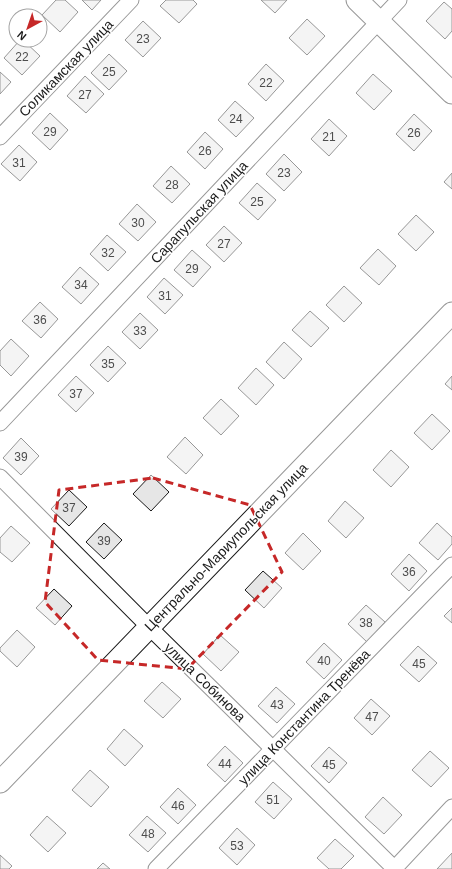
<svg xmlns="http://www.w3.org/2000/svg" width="452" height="869" font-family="Helvetica,sans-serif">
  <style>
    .building { fill: #e6e6e6; stroke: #1a1a1a }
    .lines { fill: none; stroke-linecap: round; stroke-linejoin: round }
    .street-casing { stroke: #1a1a1a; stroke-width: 17 }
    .secondary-casing { stroke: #1a1a1a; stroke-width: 23 }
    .street { stroke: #fff; stroke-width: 15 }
    .secondary { stroke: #fff; stroke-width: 21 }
    .marked { fill: none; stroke: #c62828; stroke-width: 3; stroke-dasharray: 8 5; stroke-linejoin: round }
    .labels { text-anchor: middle; stroke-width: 3; stroke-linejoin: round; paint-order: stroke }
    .number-label { font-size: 12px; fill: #4d4d4d }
    .street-label { font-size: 14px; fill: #1a1a1a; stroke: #fff }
  </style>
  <rect width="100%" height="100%" fill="#fff"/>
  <g class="building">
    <path d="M 56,0 L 65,0 L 78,12 L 60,32 L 42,15 Z"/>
    <path d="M 82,0 L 101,0 L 92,10 Z"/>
    <path d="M 166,0 L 193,0 L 197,4 L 179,23 L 160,6 Z"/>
    <path d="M 261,0 L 287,0 L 275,13 Z"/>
    <path d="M 444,2 L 452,9 L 452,31 L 445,39 L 426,21 Z"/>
    <path d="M 307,19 L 325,36 L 307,55 L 289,38 Z"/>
    <path d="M 143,21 L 161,38 L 143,57 L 125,40 Z"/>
    <path d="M 20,40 L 23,40 L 40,56 L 22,75 L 4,58 Z"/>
    <path d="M 109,54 L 127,71 L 109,90 L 91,73 Z"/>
    <path d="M 266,64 L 284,81 L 266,101 L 248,84 Z"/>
    <path d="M 0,72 L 11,82 L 0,94 Z"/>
    <path d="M 373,74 L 392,91 L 374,110 L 356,93 Z"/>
    <path d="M 85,76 L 104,94 L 86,113 L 67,96 Z"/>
    <path d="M 235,101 L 254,118 L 236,137 L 218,120 Z"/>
    <path d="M 50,113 L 68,130 L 50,150 L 32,133 Z"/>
    <path d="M 414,114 L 432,131 L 414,151 L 396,134 Z"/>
    <path d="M 329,119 L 347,136 L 329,156 L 311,139 Z"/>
    <path d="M 205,132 L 223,149 L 205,169 L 187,152 Z"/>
    <path d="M 19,145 L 37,162 L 20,181 L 1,164 Z"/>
    <path d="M 284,154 L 302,172 L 284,191 L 266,174 Z"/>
    <path d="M 171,166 L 190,184 L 172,203 L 153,186 Z"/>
    <path d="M 452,173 L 452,189 L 444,182 Z"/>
    <path d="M 257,183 L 276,200 L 258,220 L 239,203 Z"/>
    <path d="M 137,204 L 156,222 L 138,241 L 119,224 Z"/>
    <path d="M 416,215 L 434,232 L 416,251 L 398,234 Z"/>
    <path d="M 224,226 L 242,243 L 224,262 L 206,245 Z"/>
    <path d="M 107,235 L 126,252 L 108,271 L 90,254 Z"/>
    <path d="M 378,249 L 396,266 L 379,285 L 360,268 Z"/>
    <path d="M 192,250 L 211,267 L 193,287 L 174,270 Z"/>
    <path d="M 80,267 L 99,284 L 81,304 L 62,287 Z"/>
    <path d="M 164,278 L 183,295 L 165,314 L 147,297 Z"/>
    <path d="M 344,286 L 362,303 L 344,322 L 326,305 Z"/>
    <path d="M 40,302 L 58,319 L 41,338 L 22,321 Z"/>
    <path d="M 310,311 L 329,328 L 311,347 L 292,330 Z"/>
    <path d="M 140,313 L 158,330 L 140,349 L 122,332 Z"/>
    <path d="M 11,339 L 29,356 L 11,376 L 0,365 L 0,351 Z"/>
    <path d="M 284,342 L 302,359 L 284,379 L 266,362 Z"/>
    <path d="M 108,346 L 126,363 L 108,382 L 90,365 Z"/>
    <path d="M 256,368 L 274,385 L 256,405 L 238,388 Z"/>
    <path d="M 76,376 L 94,393 L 76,412 L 58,395 Z"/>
    <path d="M 452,376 L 452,390 L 445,384 Z"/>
    <path d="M 221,399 L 239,416 L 221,435 L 203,418 Z"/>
    <path d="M 432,414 L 450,431 L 432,450 L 414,433 Z"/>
    <path d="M 185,437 L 203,455 L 186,474 L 167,457 Z"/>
    <path d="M 21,438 L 39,456 L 21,475 L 3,458 Z"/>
    <path d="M 391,450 L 409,467 L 391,487 L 373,470 Z"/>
    <path d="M 151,475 L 169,492 L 151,511 L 133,494 Z"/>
    <path d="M 69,490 L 87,507 L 69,526 L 51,509 Z"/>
    <path d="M 345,501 L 364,518 L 346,538 L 328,521 Z"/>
    <path d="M 104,523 L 122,540 L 104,559 L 86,542 Z"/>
    <path d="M 437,523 L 452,537 L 452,544 L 438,560 L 419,543 Z"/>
    <path d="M 11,526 L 30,543 L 12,562 L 0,552 L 0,538 Z"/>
    <path d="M 303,533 L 321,551 L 303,570 L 285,553 Z"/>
    <path d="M 409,554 L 427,571 L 409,591 L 391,574 Z"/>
    <path d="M 263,571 L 282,588 L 264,608 L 245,590 Z"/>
    <path d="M 54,589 L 72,606 L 55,625 L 36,608 Z"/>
    <path d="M 366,605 L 385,622 L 367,642 L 348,624 Z"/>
    <path d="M 452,608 L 452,623 L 444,616 Z"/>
    <path d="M 17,630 L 35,647 L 17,667 L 0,651 L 0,648 Z"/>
    <path d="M 220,635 L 239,652 L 221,671 L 203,654 Z"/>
    <path d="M 324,643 L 342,660 L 324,679 L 306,662 Z"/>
    <path d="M 418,646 L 437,663 L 419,682 L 400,665 Z"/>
    <path d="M 162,682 L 181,699 L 163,718 L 144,701 Z"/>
    <path d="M 276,687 L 295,704 L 277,723 L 258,706 Z"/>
    <path d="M 371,699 L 390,716 L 372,735 L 354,718 Z"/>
    <path d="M 124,729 L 143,746 L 125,766 L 107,749 Z"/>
    <path d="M 225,746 L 243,763 L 225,782 L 207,765 Z"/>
    <path d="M 329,747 L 347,763 L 329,783 L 311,766 Z"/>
    <path d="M 430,751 L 449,768 L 431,787 L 412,770 Z"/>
    <path d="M 90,770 L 109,787 L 91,807 L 72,790 Z"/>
    <path d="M 273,782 L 292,799 L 274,819 L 255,802 Z"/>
    <path d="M 178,788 L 196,805 L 178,824 L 160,807 Z"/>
    <path d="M 383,797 L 402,815 L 384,834 L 365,817 Z"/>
    <path d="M 47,816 L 66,833 L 48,852 L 30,835 Z"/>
    <path d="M 147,816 L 166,833 L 148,852 L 129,835 Z"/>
    <path d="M 237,828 L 255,845 L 237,865 L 219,848 Z"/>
    <path d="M 335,839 L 354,856 L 341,869 L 329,869 L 317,858 Z"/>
    <path d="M 452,853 L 452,869 L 437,869 Z"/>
    <path d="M 0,855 L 12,866 L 9,869 L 0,869 Z"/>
    <path d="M 103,863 L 110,869 L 97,869 Z"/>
  </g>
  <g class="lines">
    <g class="street-casing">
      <g id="street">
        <path d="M 0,137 L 131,0"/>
        <path d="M 0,423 L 399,0"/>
        <path d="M 0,477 L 149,627 L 395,869"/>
        <path d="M 156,869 L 452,565"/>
        <path d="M 394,869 L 452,807"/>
      </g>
    </g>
    <g class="secondary-casing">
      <g id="secondary">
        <path d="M 357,0 L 452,93"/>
        <path d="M 0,782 L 452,313"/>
      </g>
    </g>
    <use href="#street" class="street"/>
    <use href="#secondary" class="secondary"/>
  </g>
  <path d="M0 0H452V869H0ZM 153,478 L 250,505 L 282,572 L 187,669 L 98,660 L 45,602 L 59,490 Z" fill="#fff" fill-opacity=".55" fill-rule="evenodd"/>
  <path class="marked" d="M 153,478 L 250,505 L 282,572 L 187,669 L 98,660 L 45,602 L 59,490 Z"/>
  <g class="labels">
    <g class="number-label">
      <text x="143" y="43">23</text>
      <text x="22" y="61">22</text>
      <text x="109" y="76">25</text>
      <text x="266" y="87">22</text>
      <text x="85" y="99">27</text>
      <text x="236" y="123">24</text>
      <text x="50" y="136">29</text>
      <text x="414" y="137">26</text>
      <text x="329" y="141">21</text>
      <text x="205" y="155">26</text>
      <text x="19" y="167">31</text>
      <text x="284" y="177">23</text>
      <text x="172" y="189">28</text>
      <text x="257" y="206">25</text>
      <text x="138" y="227">30</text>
      <text x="224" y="248">27</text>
      <text x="108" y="257">32</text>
      <text x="192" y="273">29</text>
      <text x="81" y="289">34</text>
      <text x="165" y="300">31</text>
      <text x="40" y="324">36</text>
      <text x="140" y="335">33</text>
      <text x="108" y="368">35</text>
      <text x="76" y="398">37</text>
      <text x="21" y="461">39</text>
      <text x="69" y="512">37</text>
      <text x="104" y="545">39</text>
      <text x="409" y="576">36</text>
      <text x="366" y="627">38</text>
      <text x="324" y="665">40</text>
      <text x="419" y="668">45</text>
      <text x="277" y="709">43</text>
      <text x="372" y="721">47</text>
      <text x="225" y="768">44</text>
      <text x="329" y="769">45</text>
      <text x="273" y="804">51</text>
      <text x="178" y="810">46</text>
      <text x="148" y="838">48</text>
      <text x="237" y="850">53</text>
    </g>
    <g class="street-label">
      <text transform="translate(66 68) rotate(-46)" y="5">Соликамская улица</text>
      <text transform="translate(199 212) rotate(-47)" y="5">Сарапульская улица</text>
      <text transform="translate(226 547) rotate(-46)" y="5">Центрально-Мариупольская улица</text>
      <text transform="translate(205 682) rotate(44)" y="5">улица Собинова</text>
      <text transform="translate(304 717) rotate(-46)" y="5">улица Константина Тренёва</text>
    </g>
  </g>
  <g transform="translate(28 28) rotate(220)"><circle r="19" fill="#ffffff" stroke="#a3a3a3"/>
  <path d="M0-3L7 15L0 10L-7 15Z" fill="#c62828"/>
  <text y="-6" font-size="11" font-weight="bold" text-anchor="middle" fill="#1a1a1a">N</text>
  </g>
</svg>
